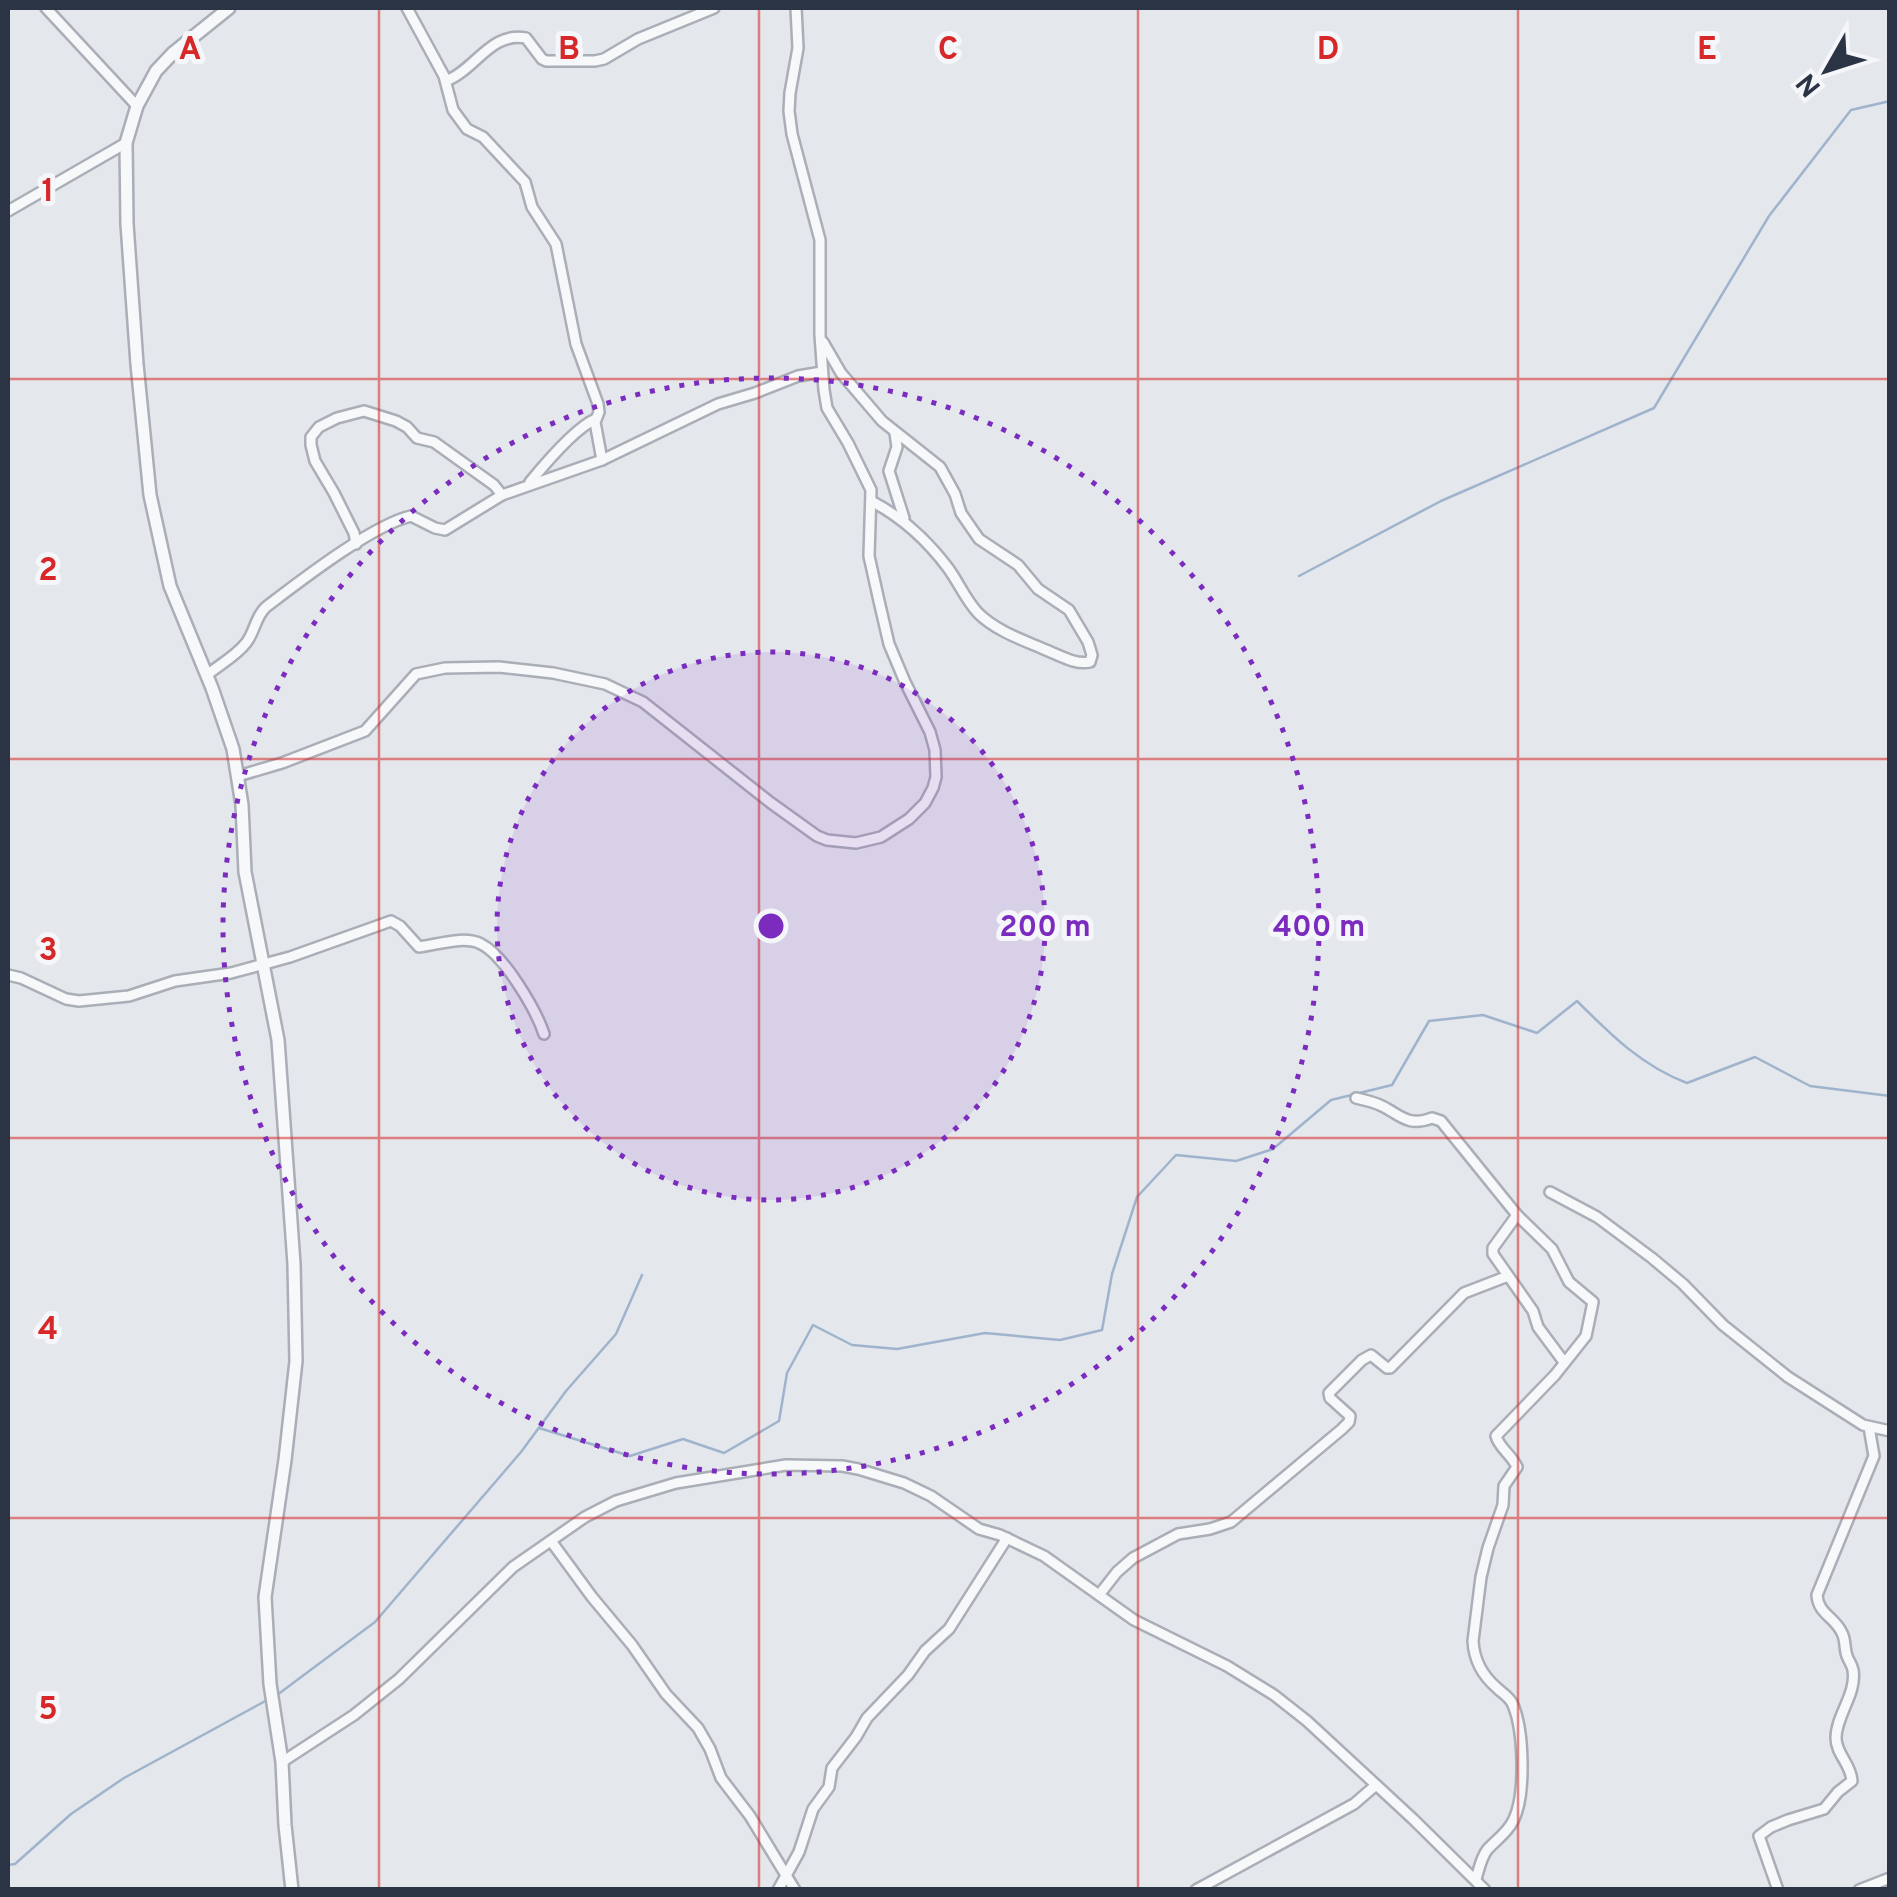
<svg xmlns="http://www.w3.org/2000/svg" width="1897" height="1897" font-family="Overpass,sans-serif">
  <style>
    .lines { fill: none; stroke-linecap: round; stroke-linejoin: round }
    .stream { stroke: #9fb4cc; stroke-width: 2.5 }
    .minor-casing { stroke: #a9aeb7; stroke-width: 14 }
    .tertiary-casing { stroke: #a9aeb7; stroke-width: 16 }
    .minor { stroke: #f7f8fa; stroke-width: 9 }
    .tertiary { stroke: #f7f8fa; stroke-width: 11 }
    .grid { fill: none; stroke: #d62828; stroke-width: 2.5; stroke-opacity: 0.55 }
    .ring { fill: none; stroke: #7b2cbf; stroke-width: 5; stroke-dasharray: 5 10 }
    .grid-label { font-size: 32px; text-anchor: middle; font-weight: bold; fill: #d62828; stroke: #f4f6f9; stroke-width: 10; stroke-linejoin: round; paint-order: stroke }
    .centre { fill: #7b2cbf; stroke: #f4f6f9; stroke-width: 5 }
    .ring-label { font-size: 30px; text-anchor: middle; font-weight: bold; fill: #7b2cbf; stroke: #f4f6f9; stroke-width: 10; stroke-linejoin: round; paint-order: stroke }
  </style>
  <rect width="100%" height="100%" fill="#e4e7ec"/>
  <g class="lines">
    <g class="stream">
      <path d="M 1299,576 L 1441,501 L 1654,408 L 1769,216 L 1851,110 L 1890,101"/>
      <path d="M 539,1428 L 630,1456 L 683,1439 L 724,1453 L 779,1421 L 787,1373 L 813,1325 L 852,1345 L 897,1349 L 985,1333 L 1060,1340 L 1102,1330 L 1112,1274 L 1137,1197 L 1176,1155 L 1236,1161 L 1273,1149 L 1331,1100 L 1392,1085 L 1429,1021 L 1483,1015 L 1537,1033 L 1577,1001 C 1611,1035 1642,1066 1687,1083 L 1755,1057 L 1810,1086 L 1890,1096"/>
      <path d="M 277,1695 L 375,1622 L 521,1452 L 566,1391 L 616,1334 L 642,1275"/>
      <path d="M 8,1865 L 15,1864 L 71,1814 L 124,1778 L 269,1699"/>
    </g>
    <g class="minor-casing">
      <g id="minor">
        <path d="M 46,8 L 137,106"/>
        <path d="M 407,8 L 444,76 L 453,110 L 467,129 L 483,137 L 525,182 L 532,207 L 556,244 L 576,344 L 598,404 L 599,412 L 595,422 L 602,460"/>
        <path d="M 446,81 C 475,70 491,31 526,38 L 542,59 L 546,61 L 595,61 L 604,59 L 638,39 L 714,8"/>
        <path d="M 8,211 L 126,143"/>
        <path d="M 823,342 L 841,373 L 882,421 L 940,467 L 955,494 L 961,513 L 979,539 L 1018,565 L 1038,589 L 1069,610 L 1088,642 L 1092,655 L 1090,662 C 1075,665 1061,656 1046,650 C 1023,640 996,631 978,613 C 965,599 959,583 948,568 C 927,540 903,518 873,502"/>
        <path d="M 895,433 L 897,447 L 889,471 L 904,518"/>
        <path d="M 530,482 C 544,465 576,427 596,419"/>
        <path d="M 356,544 L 354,533 L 334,493 L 315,461 L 311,445 L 311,437 L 319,427 L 337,418 L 364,411 L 396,421 L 407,427 L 417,438 L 434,442 L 494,485 L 502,495"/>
        <path d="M 207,675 C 219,665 236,656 246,643 C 255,632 255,617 266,607 C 299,582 372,525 411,516 L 435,528 L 445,530 L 502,495 L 602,460 L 718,404 L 755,393 L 798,376 L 822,372"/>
        <path d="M 238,776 L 282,763 L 365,731 L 416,674 L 445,668 L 499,667 L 553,673 L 605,684 L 643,702 L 771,803 L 817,836 L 827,840 L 856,843 L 881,837 L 909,819 L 925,803 L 933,788 L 936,777 L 935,750 L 930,732 L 905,682 L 889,644 L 879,601 L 869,556 L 871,490 L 848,443 L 827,408 L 824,390 L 820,335 L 820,240 L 792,134 L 789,111 L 790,93 L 798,48 L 796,8"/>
        <path d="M 8,975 L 21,978 L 66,999 L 79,1001 L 129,996 L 175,981 L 231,973 L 290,957 L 391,921 L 400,926 L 419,947 C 437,945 464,935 481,944 C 504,955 536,1010 544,1034"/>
        <path d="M 1356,1098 C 1365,1100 1374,1102 1382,1106 C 1402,1116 1408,1127 1432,1118 L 1441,1121 L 1517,1215 L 1552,1249 L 1569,1282 L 1593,1302 L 1586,1336 L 1555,1375 L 1496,1436 C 1499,1448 1512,1455 1517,1467 L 1504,1486 L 1503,1505 L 1488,1548 L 1481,1577 L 1473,1641 C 1474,1660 1483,1676 1497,1688 C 1503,1694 1510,1697 1513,1705 C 1524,1731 1526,1796 1513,1821 C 1507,1833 1496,1840 1487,1850 C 1481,1858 1479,1869 1476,1879"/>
        <path d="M 1550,1192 L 1597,1217 L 1652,1258 L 1683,1284 L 1723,1325 L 1788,1377 L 1863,1425 L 1890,1431"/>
        <path d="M 1517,1215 L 1493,1248 L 1493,1254 L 1533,1311 L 1538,1327 L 1564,1362"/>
        <path d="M 551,1541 L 592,1597 L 632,1645 L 666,1694 L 698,1728 L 710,1749 L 721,1778 L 750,1816 L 795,1890"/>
        <path d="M 1099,1595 L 1117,1572 L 1133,1558 L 1178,1534 L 1210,1529 L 1231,1522 L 1342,1429 L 1349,1422 L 1350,1416 L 1330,1398 L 1329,1393 L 1362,1360 L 1371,1355 L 1387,1368 L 1390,1368 L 1464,1293 L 1508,1276"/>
        <path d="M 282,1762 L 354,1715 L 399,1679 L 513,1567 L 585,1517 L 616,1501 L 676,1483 L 786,1465 L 842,1466 L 858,1469 L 904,1483 L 931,1496 L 979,1529 L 1000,1535 L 1044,1556 L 1134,1620 L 1227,1666 L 1274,1695 L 1307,1721 L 1413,1819 L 1485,1890"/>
        <path d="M 778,1890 L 799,1852 L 813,1809 L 829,1787 L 832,1768 L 856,1737 L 867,1718 L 908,1675 L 925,1651 L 949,1629 L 1007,1538"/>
        <path d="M 1196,1890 L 1354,1804 L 1376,1785"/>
        <path d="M 1778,1890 L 1759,1836 L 1771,1827 L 1788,1820 L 1824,1809 L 1838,1792 L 1852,1781 C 1851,1764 1836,1754 1836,1738 C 1836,1715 1857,1694 1853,1670 C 1851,1662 1850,1664 1847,1656 C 1844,1648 1846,1640 1842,1633 C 1835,1617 1818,1614 1817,1595 L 1874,1456 L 1869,1427"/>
        <path d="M 1859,1890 L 1890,1878"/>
      </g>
    </g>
    <g class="tertiary-casing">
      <path id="tertiary" d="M 229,8 L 173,53 L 156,71 L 137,106 L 126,143 L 127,224 L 137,364 L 150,495 L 170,586 L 212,688 L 233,749 L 242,805 L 245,872 L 278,1040 L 294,1264 L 296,1361 L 285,1460 L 265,1597 L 270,1684 L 282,1762 L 285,1825 L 292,1890"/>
    </g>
    <use href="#minor" class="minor"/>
    <use href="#tertiary" class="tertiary"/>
  </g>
  <path class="grid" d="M 379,8 L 379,1890M 759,8 L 759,1890M 1138,8 L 1138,1890M 1518,8 L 1518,1890M 8,379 L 1890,379M 8,759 L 1890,759M 8,1138 L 1890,1138M 8,1518 L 1890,1518"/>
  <circle cx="771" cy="926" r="274" fill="#7b2cbf" fill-opacity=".12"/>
  <g class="ring">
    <circle cx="771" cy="926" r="274"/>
    <circle cx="771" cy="926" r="548"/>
  </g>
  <g class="grid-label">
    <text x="190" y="59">A</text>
    <text x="569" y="59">B</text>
    <text x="948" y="59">C</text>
    <text x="1328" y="59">D</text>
    <text x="1707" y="59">E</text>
    <text x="48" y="201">1</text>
    <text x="48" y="580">2</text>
    <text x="48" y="960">3</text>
    <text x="48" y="1339">4</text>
    <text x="48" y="1719">5</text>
  </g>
  <circle cx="771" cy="926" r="15" class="centre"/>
  <g class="ring-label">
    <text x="1045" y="936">200 m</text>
    <text x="1319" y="936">400 m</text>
  </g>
  <rect width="1897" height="1897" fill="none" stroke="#2b3445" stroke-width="20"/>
  <g transform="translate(1827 70) rotate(231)" stroke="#f4f6f9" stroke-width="8" paint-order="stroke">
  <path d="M0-8L18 38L0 25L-18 38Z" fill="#2b3445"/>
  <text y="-15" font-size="28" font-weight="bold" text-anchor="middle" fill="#2b3445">N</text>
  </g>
</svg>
